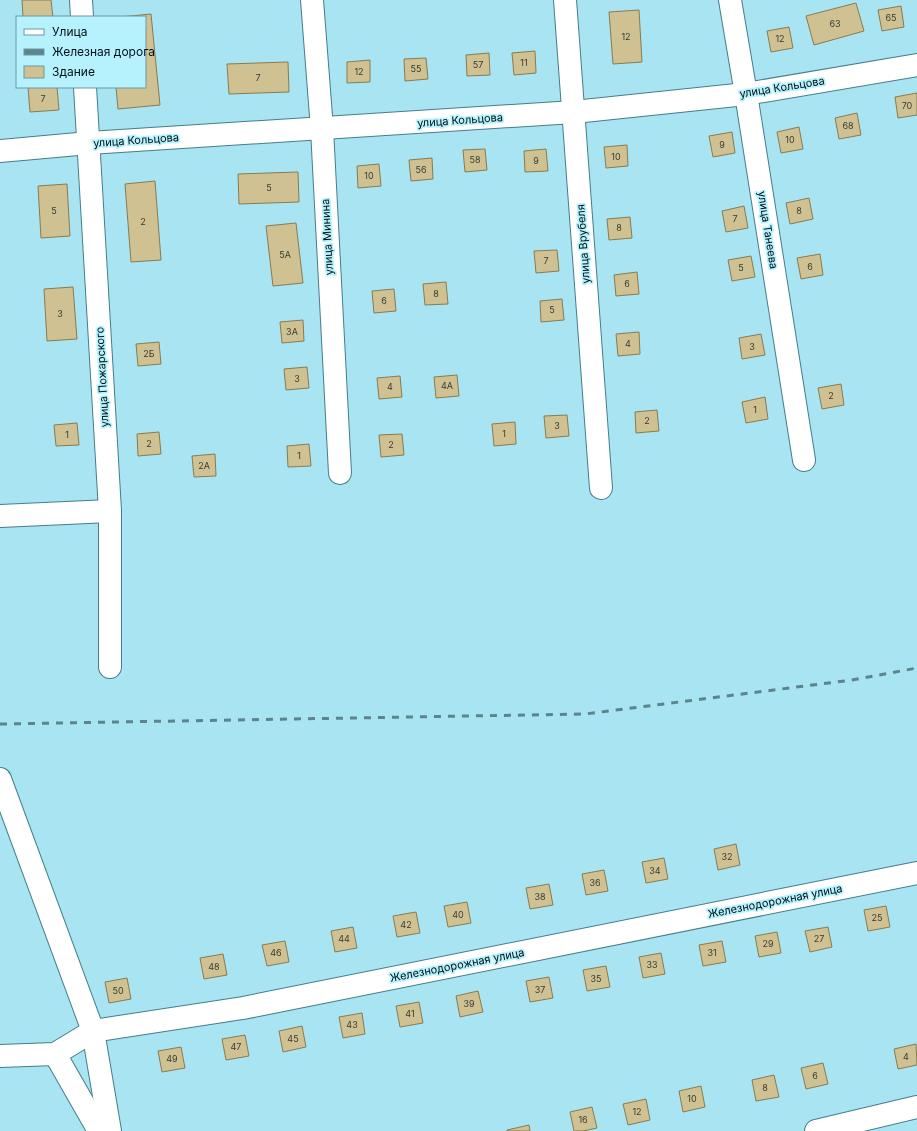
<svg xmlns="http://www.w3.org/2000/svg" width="917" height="1131" font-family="Inter,sans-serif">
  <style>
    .building { fill: #d0c193; stroke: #897b4f }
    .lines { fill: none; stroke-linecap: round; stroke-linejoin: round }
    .minor-casing { stroke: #447e8a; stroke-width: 24 }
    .minor { stroke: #fff; stroke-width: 22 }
    .rail { stroke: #5c848d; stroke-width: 3; stroke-dasharray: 7 7; stroke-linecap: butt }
    .labels { text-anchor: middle; stroke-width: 3.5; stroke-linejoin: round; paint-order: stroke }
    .number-label { font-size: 9px; fill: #343c34 }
    .street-label { font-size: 11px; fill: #001014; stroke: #b5f2fe }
  </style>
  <rect width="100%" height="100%" fill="#a8e4f1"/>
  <g class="building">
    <path d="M 22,0 L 51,0 L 53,17 L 23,17 Z"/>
    <path d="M 856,3 L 864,31 L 814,45 L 806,16 Z"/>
    <path d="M 901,6 L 904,27 L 882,31 L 878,10 Z"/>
    <path d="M 639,10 L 642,62 L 613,64 L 609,12 Z"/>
    <path d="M 151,14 L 160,105 L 118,109 L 116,87 L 145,87 L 145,17 L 120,17 Z"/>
    <path d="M 789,27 L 793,48 L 771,52 L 767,31 Z"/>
    <path d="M 535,51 L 536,73 L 514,75 L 512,53 Z"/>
    <path d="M 489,53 L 490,75 L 467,76 L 466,55 Z"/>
    <path d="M 426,58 L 428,79 L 405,81 L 404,59 Z"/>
    <path d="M 370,60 L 370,82 L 347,83 L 347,62 Z"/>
    <path d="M 288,62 L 289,92 L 229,94 L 227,64 Z"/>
    <path d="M 28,87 L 57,87 L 59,110 L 30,112 Z"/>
    <path d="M 917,93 L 917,115 L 898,118 L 895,97 Z"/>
    <path d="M 857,113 L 861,135 L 839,139 L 835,118 Z"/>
    <path d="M 799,127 L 803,149 L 781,153 L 777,132 Z"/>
    <path d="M 732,132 L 735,153 L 713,157 L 709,136 Z"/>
    <path d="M 627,145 L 628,166 L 606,168 L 604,147 Z"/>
    <path d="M 485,149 L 487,170 L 465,172 L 463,150 Z"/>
    <path d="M 546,149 L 548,171 L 525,172 L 524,151 Z"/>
    <path d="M 432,158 L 433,179 L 411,181 L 409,160 Z"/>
    <path d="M 379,164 L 381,186 L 358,188 L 357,166 Z"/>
    <path d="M 298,172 L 299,202 L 239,204 L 238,174 Z"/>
    <path d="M 155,181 L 161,260 L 131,262 L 125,184 Z"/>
    <path d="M 67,184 L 70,236 L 41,238 L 38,186 Z"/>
    <path d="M 809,198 L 813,219 L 790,224 L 786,203 Z"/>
    <path d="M 744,206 L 748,228 L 726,232 L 722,211 Z"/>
    <path d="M 630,217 L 632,238 L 609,240 L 607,219 Z"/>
    <path d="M 296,223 L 303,283 L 273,286 L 266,226 Z"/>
    <path d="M 557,250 L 559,271 L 536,273 L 534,251 Z"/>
    <path d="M 820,254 L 823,275 L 801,279 L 797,258 Z"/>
    <path d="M 751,256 L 755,277 L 732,281 L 728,260 Z"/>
    <path d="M 637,272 L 639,294 L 616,296 L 614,275 Z"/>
    <path d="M 446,282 L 448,304 L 425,305 L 423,284 Z"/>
    <path d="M 73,287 L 77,339 L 47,341 L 44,289 Z"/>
    <path d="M 394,289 L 396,311 L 374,313 L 372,291 Z"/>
    <path d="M 562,299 L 564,320 L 541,322 L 540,301 Z"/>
    <path d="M 303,320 L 304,341 L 282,343 L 280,322 Z"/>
    <path d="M 639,332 L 640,354 L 618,356 L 616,334 Z"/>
    <path d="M 761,334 L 765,355 L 742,359 L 739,338 Z"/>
    <path d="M 159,342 L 161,364 L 138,366 L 136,344 Z"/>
    <path d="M 307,367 L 309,388 L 286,390 L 284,369 Z"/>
    <path d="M 457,375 L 459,396 L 436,398 L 434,377 Z"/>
    <path d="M 400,376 L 402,397 L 379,399 L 377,378 Z"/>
    <path d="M 841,384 L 844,405 L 822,409 L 818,388 Z"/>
    <path d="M 765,397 L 768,419 L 746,423 L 742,402 Z"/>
    <path d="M 657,410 L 659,431 L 636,433 L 635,412 Z"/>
    <path d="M 567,415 L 569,436 L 546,438 L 544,416 Z"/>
    <path d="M 515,422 L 516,444 L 494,446 L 492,424 Z"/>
    <path d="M 77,423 L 79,445 L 56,446 L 54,425 Z"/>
    <path d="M 159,432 L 161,454 L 138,456 L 137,434 Z"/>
    <path d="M 402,434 L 404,455 L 381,457 L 379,435 Z"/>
    <path d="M 309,444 L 311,466 L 288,467 L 287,446 Z"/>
    <path d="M 215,454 L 216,476 L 194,477 L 192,456 Z"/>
    <path d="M 736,844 L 740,865 L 718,870 L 714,849 Z"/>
    <path d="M 664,858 L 668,879 L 646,883 L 642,862 Z"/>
    <path d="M 604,870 L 608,891 L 586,895 L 582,874 Z"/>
    <path d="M 549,884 L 553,905 L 530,909 L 526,888 Z"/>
    <path d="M 467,902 L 471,923 L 448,927 L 444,906 Z"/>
    <path d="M 886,906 L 890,927 L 868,931 L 864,910 Z"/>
    <path d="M 416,912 L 420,933 L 397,937 L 393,916 Z"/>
    <path d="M 353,927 L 357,948 L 335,952 L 331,931 Z"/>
    <path d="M 828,927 L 832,947 L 810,952 L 805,931 Z"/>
    <path d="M 777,932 L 781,953 L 759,957 L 755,936 Z"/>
    <path d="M 285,941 L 289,962 L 267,966 L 262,945 Z"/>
    <path d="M 722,941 L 726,962 L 703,966 L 699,945 Z"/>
    <path d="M 661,953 L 665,974 L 643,978 L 639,957 Z"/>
    <path d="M 223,954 L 227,975 L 204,979 L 200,958 Z"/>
    <path d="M 606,966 L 610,987 L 587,991 L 583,970 Z"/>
    <path d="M 549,977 L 553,998 L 530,1002 L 526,981 Z"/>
    <path d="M 127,978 L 131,999 L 109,1003 L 105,982 Z"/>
    <path d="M 478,991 L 483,1012 L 460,1017 L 456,996 Z"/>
    <path d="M 419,1002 L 423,1023 L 400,1027 L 396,1006 Z"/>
    <path d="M 362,1013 L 365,1034 L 343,1038 L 339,1017 Z"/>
    <path d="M 302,1026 L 306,1047 L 283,1052 L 279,1031 Z"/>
    <path d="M 245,1035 L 249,1056 L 226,1060 L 222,1039 Z"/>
    <path d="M 916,1044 L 917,1065 L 898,1069 L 894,1049 Z"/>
    <path d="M 181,1047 L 185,1068 L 162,1072 L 158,1051 Z"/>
    <path d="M 823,1063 L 828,1084 L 806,1089 L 801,1068 Z"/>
    <path d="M 774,1075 L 779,1097 L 756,1101 L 752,1080 Z"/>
    <path d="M 701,1086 L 705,1107 L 683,1112 L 679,1091 Z"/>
    <path d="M 646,1099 L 650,1120 L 628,1125 L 623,1104 Z"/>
    <path d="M 592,1107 L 597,1128 L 583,1131 L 574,1131 L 570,1112 Z"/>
    <path d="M 529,1125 L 530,1131 L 507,1131 L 507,1130 Z"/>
  </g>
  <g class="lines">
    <g class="minor-casing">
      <g id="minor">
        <path d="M 81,0 L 82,17"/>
        <path d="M 312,0 L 322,129 L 340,473"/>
        <path d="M 565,0 L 601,488"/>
        <path d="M 730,0 L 746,94 L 804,460"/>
        <path d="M 85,87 L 110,511 L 110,667"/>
        <path d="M 0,151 L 89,143 L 574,112 L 746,94 L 917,65"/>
        <path d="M 0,516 L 110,511"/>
        <path d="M 0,779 L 93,1031 L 110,1131"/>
        <path d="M 55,1054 L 99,1131"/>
        <path d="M 0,1056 L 55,1054 L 93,1031 L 243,1008 L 917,873"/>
        <path d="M 816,1131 L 917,1107"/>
      </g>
    </g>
    <use href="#minor" class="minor"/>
    <path class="rail" d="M 0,724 L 585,714 L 852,680 L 917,668"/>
  </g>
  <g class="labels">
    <g class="number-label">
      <text x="891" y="21">65</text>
      <text x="835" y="27">63</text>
      <text x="626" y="40">12</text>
      <text x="780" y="42">12</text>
      <text x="524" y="66">11</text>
      <text x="478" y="68">57</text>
      <text x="416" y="72">55</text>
      <text x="359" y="75">12</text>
      <text x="258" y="81">7</text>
      <text x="43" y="102">7</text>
      <text x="907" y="109">70</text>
      <text x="848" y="129">68</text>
      <text x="790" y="143">10</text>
      <text x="722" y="148">9</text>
      <text x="616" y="160">10</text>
      <text x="475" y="163">58</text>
      <text x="536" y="164">9</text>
      <text x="421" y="173">56</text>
      <text x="369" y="179">10</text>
      <text x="269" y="191">5</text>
      <text x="54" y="214">5</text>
      <text x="799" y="214">8</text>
      <text x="735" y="222">7</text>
      <text x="143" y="225">2</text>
      <text x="619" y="231">8</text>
      <text x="285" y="258">5А</text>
      <text x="546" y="264">7</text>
      <text x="810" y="270">6</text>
      <text x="741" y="271">5</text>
      <text x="627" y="287">6</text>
      <text x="436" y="297">8</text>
      <text x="384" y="304">6</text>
      <text x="552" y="313">5</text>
      <text x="60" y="317">3</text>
      <text x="292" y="335">3А</text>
      <text x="628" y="347">4</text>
      <text x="752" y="350">3</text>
      <text x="149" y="357">2Б</text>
      <text x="297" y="382">3</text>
      <text x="447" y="389">4А</text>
      <text x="390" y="390">4</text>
      <text x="831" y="399">2</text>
      <text x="755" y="413">1</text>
      <text x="647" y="424">2</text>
      <text x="557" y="429">3</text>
      <text x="504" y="437">1</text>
      <text x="67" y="438">1</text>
      <text x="149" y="447">2</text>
      <text x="391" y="448">2</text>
      <text x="299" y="459">1</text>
      <text x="204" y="469">2А</text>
      <text x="727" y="860">32</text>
      <text x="655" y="874">34</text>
      <text x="595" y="886">36</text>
      <text x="540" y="900">38</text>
      <text x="458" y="918">40</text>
      <text x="877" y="921">25</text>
      <text x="406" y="928">42</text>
      <text x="344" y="942">44</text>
      <text x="819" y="942">27</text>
      <text x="768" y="947">29</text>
      <text x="276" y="956">46</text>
      <text x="712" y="956">31</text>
      <text x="652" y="968">33</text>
      <text x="214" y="970">48</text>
      <text x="596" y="982">35</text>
      <text x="540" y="993">37</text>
      <text x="118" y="994">50</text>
      <text x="469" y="1007">39</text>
      <text x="410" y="1017">41</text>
      <text x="352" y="1028">43</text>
      <text x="293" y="1042">45</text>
      <text x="236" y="1050">47</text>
      <text x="906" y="1060">4</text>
      <text x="172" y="1062">49</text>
      <text x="815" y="1079">6</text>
      <text x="765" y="1091">8</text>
      <text x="692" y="1102">10</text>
      <text x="637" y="1115">12</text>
      <text x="583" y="1123">16</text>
    </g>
    <g class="street-label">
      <text transform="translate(782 87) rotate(-9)" y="4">улица Кольцова</text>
      <text transform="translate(460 120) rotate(-4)" y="4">улица Кольцова</text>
      <text transform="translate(136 140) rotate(-4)" y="4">улица Кольцова</text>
      <text transform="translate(768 230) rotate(81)" y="4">улица Танеева</text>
      <text transform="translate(327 237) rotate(-93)" y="4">улица Минина</text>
      <text transform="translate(583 244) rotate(-94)" y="4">улица Врубеля</text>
      <text transform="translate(102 377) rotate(-93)" y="4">улица Пожарского</text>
      <text transform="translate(775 901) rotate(-11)" y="4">Железнодорожная улица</text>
      <text transform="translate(457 965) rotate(-11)" y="4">Железнодорожная улица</text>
    </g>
  </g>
  <rect x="16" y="16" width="130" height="72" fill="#b5f2fe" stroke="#6d98a0"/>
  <rect x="24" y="29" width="20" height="6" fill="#ffffff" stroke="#6d98a0"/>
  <text x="52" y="36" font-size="12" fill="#001014">Улица</text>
  <rect x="24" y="49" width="20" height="6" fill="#5c848d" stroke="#6d98a0"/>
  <text x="52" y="56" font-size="12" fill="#001014">Железная дорога</text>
  <rect x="24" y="66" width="20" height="12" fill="#d0c193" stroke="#6d98a0"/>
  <text x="52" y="76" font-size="12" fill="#001014">Здание</text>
</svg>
